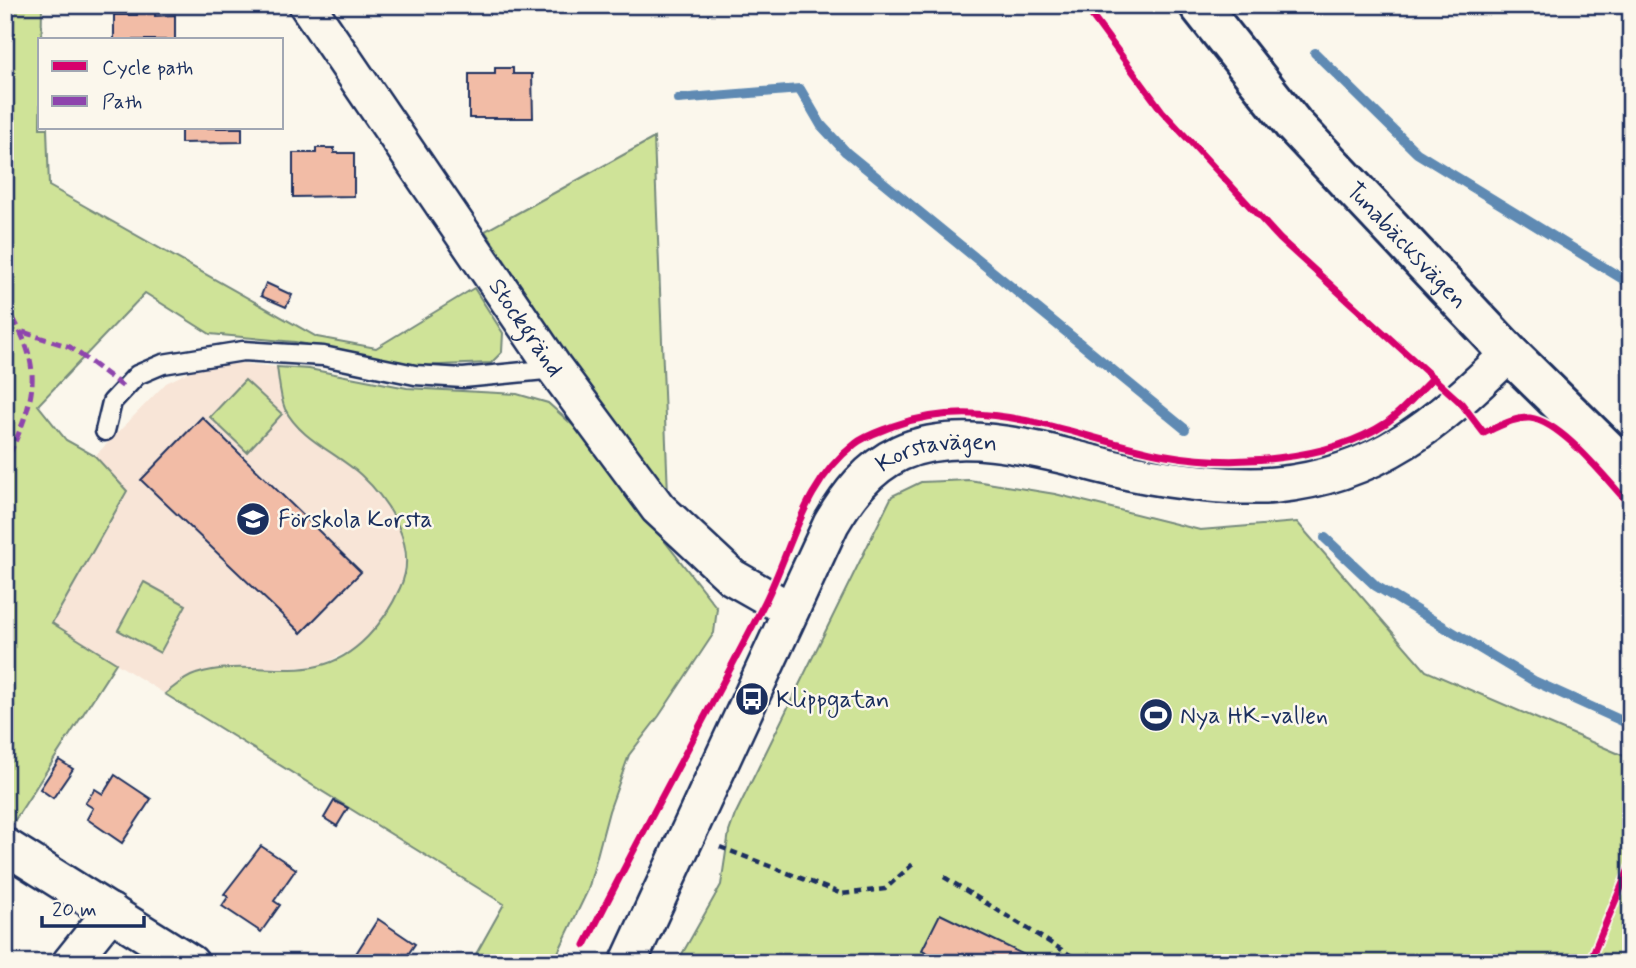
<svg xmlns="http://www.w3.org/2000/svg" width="1636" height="968" font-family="Mynerve,sans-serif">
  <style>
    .built { fill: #f8e5d7 }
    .green { fill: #cfe398; stroke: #75897b; stroke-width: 2 }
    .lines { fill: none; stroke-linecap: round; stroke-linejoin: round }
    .stream { stroke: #5e8ab3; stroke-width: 10 }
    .building { fill: #f2bca6; stroke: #1b2f5e; stroke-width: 2 }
    .service-casing { stroke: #1b2f5e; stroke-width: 23 }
    .minor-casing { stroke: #1b2f5e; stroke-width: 40 }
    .tertiary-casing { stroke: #1b2f5e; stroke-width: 44 }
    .path { stroke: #1b2f5e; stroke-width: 4.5; stroke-dasharray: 7 5; stroke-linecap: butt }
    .service { stroke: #fbf7ec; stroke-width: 18 }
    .minor { stroke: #fbf7ec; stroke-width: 35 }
    .tertiary { stroke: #fbf7ec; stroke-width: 38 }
    .quiet { stroke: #8e44ad; stroke-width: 5; stroke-dasharray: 10 5; stroke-linecap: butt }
    .cycleway-casing { stroke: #fbf7ec; stroke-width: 11 }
    .cycleway { stroke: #d6006c; stroke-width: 7 }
    .labels { text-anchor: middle; stroke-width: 5; stroke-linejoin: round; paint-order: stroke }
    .street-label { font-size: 24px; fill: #1b2f5e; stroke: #fbf7ec }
    .poi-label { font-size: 24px; fill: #1b2f5e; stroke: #fbf7ec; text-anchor: start }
  </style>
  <rect width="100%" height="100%" fill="#fbf7ec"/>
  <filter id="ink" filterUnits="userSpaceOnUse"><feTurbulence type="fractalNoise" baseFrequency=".0143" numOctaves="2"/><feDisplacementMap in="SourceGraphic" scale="14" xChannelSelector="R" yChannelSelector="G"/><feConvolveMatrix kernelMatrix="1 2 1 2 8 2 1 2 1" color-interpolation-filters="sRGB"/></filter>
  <g filter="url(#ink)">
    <path class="built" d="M 240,363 L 277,367 L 285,408 L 300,429 L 362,475 L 386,505 L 403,533 L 405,563 L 402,585 L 383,621 L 355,648 L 319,666 L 194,674 L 165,694 L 52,623 L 127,492 L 95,456 L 166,383 L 197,368 Z"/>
    <g class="green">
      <path d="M 5,5 L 42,5 L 40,128 L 47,128 L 49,186 L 317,337 L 376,348 L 474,288 L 503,333 L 502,352 L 491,363 L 415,366 L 295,342 L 210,334 L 145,293 L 38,405 L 66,440 L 95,456 L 127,491 L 52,623 L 116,663 L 13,823 L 5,818 Z"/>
      <path d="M 654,138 L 668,494 L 584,381 L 485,231 Z"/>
      <path d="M 277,367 L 309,369 L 407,388 L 517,394 L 548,403 L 576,428 L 717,608 L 714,633 L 659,716 L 629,755 L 609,811 L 588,890 L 553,963 L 471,963 L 504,904 L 165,694 C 174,687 185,677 196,674 C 239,660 278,675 318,666 C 356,658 385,622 400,588 C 419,548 390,502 361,475 C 337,453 300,439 285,409 C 280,397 279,380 277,367 Z"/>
      <path d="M 245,380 L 282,414 L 247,452 L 210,417 Z"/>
      <path d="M 969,480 L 1055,494 L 1200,530 L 1297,522 L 1426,671 L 1631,759 L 1631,963 L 677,963 L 721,885 L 729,832 L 735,815 L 892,496 L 921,482 Z"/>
      <path d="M 144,582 L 186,605 L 160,653 L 118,630 Z"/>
    </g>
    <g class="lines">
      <g class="stream">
        <path d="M 1315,53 L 1417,153 L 1631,284"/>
        <path d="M 678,99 L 800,89 L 821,125 L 846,152 L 1185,429"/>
        <path d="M 1325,538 L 1376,586 L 1534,681 L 1631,725"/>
      </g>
    </g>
    <g class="building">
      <path d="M 137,5 L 155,5 L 155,16 L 175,15 L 175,40 L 114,40 L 114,15 L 137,15 Z"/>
      <path d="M 495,68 L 513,68 L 513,74 L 532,74 L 533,118 L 469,118 L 469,74 L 495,74 Z"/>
      <path d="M 181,128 L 242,128 L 242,142 L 181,143 Z"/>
      <path d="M 316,148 L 334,148 L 334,153 L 354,153 L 354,196 L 293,197 L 293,153 L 316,153 Z"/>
      <path d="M 266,283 L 292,295 L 286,307 L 261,296 Z"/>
      <path d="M 202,417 L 361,572 L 301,633 L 141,480 Z"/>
      <path d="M 59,760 L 73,769 L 53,798 L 40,789 Z"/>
      <path d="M 115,775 L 151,799 L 122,843 L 87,819 L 93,808 L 85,803 L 95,789 L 103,794 Z"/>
      <path d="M 334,801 L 348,808 L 337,826 L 324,818 Z"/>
      <path d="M 261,846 L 296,869 L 274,901 L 280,905 L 261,932 L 222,906 L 228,897 L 224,894 Z"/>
      <path d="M 940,914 L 1041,963 L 946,963 L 922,950 Z"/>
      <path d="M 378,919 L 415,944 L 402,963 L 350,963 Z"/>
    </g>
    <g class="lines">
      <g class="service-casing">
        <path id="service" d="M 105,431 L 112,402 L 137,375 L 163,364 L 243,351 L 323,356 L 415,375 L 463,378 L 555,369"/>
      </g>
      <g class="minor-casing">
        <g id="minor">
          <path id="s1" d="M 307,5 L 555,369 L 658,508 L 732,577 L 790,610"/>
          <path d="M 5,846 L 191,963"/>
          <path d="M 70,963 L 111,912"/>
          <path id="s2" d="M 628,963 L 831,524 C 848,495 868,468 900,453 C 970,422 1063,458 1134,473 C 1173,481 1236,489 1276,485 C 1375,476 1442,421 1509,353"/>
        </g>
      </g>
      <g class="tertiary-casing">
        <g id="tertiary">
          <path id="s3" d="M 1199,5 L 1293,124 L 1509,353 L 1631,473"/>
        </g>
      </g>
      <g class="path">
        <path d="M 720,847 L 842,894 L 885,889 L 914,863"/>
        <path d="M 944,877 L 1083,963"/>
      </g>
      <use href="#service" class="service"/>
      <use href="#minor" class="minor"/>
      <use href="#tertiary" class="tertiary"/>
      <g class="quiet">
        <path d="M 5,305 C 47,370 35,399 5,464"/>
        <path d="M 23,332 L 70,347 L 125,388"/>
      </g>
      <g class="cycleway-casing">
        <g id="cycleway">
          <path d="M 1084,5 L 1162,111 L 1280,239 L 1461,403 L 1484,433 C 1498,427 1514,417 1530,418 C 1563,422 1608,482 1631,506"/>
          <path d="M 585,945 C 643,829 706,717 765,602 C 793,546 803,484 855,444 C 866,435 881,431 893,426 C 986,392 1075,438 1166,455 C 1232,467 1329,461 1386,423 C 1403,411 1418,392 1433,378"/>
          <path d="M 1589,963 L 1631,864"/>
        </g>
      </g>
      <use href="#cycleway" class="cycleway"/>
    </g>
  </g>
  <defs>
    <g id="school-disc" transform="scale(1.75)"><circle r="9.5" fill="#1b2f5e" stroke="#fbf7ec"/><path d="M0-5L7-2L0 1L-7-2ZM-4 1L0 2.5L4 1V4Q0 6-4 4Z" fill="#fff"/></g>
    <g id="bus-disc" transform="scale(1.75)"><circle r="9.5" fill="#1b2f5e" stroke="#fbf7ec"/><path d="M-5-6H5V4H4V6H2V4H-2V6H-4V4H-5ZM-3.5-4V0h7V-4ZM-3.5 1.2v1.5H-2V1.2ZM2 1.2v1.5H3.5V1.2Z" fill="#fff"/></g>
    <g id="stadium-disc" transform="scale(1.75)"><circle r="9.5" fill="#1b2f5e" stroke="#fbf7ec"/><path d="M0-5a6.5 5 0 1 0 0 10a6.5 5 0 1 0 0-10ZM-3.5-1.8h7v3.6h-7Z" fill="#fff"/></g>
  </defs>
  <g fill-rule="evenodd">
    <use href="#school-disc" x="253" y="519"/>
    <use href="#bus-disc" x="752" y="699"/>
    <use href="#stadium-disc" x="1156" y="715"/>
  </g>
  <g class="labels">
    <g class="street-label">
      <text dy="8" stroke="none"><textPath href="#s3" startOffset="318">Tunabäcksvägen</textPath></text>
      <text dy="8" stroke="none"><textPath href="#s1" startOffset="390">Stockgränd</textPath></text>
      <text dy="8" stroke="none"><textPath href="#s2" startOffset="621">Korstavägen</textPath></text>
    </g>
    <g class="poi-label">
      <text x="278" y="527">Förskola Korsta</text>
      <text x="776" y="707">Klippgatan</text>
      <text x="1180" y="723">Nya HK-vallen</text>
    </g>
  </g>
  <rect width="1636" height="968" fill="none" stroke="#fbf7ec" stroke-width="28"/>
  <rect x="14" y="14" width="1608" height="940" fill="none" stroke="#1b2f5e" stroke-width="2.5" filter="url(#ink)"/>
  <rect x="38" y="38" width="245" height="91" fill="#fbf7ec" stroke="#a1a7b3" stroke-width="2"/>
  <rect x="52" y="61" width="35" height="10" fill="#d6006c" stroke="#a1a7b3" stroke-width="2"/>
  <text x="102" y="74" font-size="21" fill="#1b2f5e">Cycle path</text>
  <rect x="52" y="96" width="35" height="10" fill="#8e44ad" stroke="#a1a7b3" stroke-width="2"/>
  <text x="102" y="108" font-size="21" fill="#1b2f5e">Path</text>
  <path d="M42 916v10h102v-10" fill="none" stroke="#1b2f5e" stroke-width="3.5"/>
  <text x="52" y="916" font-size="21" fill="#1b2f5e" stroke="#fbf7ec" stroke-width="5" paint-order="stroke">20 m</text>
</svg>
